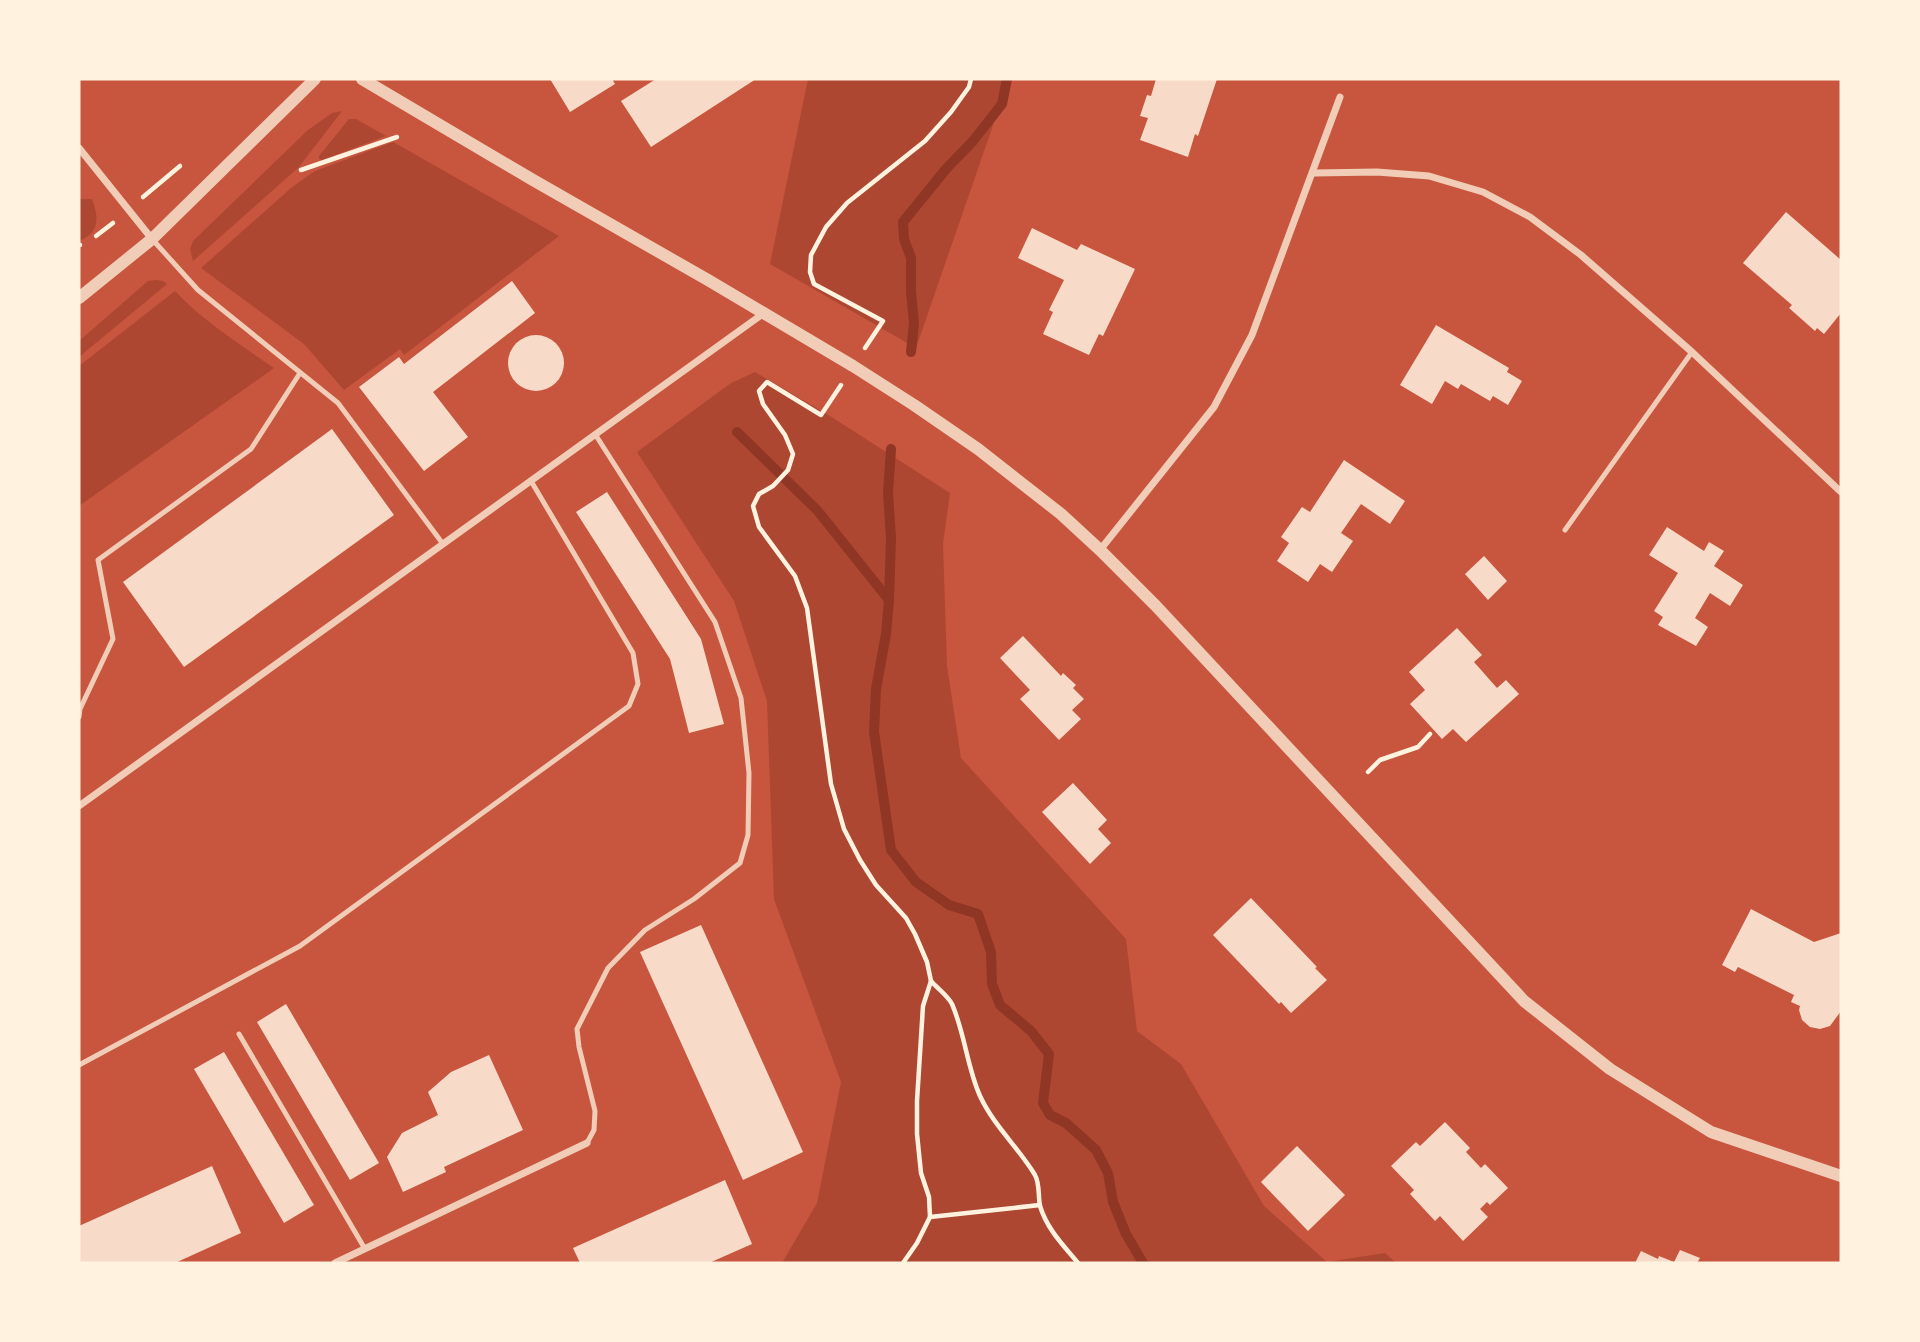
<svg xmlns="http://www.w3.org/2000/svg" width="1920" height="1342" font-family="'Nunito Sans',sans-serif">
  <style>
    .green { fill: #ae4732 }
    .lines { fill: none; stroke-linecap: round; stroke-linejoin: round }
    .stream { stroke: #8f3625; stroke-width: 10 }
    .building { fill: #f7dbc8 }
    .path { stroke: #fff3e0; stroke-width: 4.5 }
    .service { stroke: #f1ccb7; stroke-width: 5 }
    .minor { stroke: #f1ccb7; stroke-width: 7 }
    .tertiary { stroke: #f1ccb7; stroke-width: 12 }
  </style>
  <rect width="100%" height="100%" fill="#c8553d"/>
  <g class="green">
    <path d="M 808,79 L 1009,79 L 916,348 L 770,264 Z"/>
    <path d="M 342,111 L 299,167 L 193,261 L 190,249 L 193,241 L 308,130 L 332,113 Z"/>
    <path d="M 349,119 L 356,119 L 386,136 L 322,160 L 319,159 L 319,156 Z"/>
    <path d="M 393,142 L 559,236 L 404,355 L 400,349 L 344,390 L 304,344 L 201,268 L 291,188 L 315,171 Z"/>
    <path d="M 79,199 L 92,199 C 99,218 100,232 79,241 Z"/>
    <path d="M 155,280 L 163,281 L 167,284 L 79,357 L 79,341 L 148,281 Z"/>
    <path d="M 175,291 C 204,322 240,344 274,368 L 79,506 L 79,366 Z"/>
    <path d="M 755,372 L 830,416 L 950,493 L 943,544 L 947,666 L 961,758 L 1126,939 L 1137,1031 L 1181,1064 L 1264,1206 L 1327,1262 L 1385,1253 L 1396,1263 L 782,1263 L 817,1203 L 841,1082 L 774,899 L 767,701 L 734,601 L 637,452 L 731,383 Z"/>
  </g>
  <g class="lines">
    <g class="stream">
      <path d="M 911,352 L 914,323 L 911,292 L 911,258 L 904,239 L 903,222 L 946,169 L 973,141 L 1002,104 L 1007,79"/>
      <path d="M 737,432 L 817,510 L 889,600"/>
      <path d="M 891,449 L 888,493 L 891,538 L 889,600 L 886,634 L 876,689 L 874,732 L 891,850 L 916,882 L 949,905 L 978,914 L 991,952 L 992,984 L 1000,1005 L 1031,1031 L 1049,1054 L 1043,1103 L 1050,1115 L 1066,1123 L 1096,1150 L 1108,1173 L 1113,1202 L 1126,1234 L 1143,1263"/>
    </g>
  </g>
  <g class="building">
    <path d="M 550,79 L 612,79 L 615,84 L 570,112 Z"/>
    <path d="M 656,79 L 756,79 L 651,147 L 621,101 Z"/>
    <path d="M 1156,79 L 1217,79 L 1198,136 L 1195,134 L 1188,157 L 1140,140 L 1148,118 L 1140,116 L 1147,95 L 1151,96 Z"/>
    <path d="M 1786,212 L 1841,260 L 1841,313 L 1824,334 L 1817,328 L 1815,331 L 1789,308 L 1792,305 L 1743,263 Z"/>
    <path d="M 1032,228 L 1077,250 L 1081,244 L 1135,269 L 1103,336 L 1099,334 L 1089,355 L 1043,334 L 1053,312 L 1049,310 L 1064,280 L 1018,258 Z"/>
    <path d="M 512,281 L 535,313 L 433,392 L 468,437 L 424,471 L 359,387 L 399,357 L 404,364 Z"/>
    <path d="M 1436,325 L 1509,368 L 1507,372 L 1522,381 L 1508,405 L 1493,396 L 1490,401 L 1461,384 L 1458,389 L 1445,381 L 1432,404 L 1400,385 Z"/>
    <circle cx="536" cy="363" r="28"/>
    <path d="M 332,429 L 394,515 L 184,667 L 123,582 Z"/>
    <path d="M 1344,460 L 1405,501 L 1390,524 L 1361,504 L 1341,533 L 1353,541 L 1332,572 L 1320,564 L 1308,582 L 1277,561 L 1289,543 L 1281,537 L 1302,507 L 1310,512 Z"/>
    <path d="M 607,492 L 701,639 L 724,724 L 689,733 L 670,659 L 576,512 Z"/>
    <path d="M 1667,527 L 1704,551 L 1709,542 L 1724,551 L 1714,566 L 1743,585 L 1730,606 L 1710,593 L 1695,618 L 1708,627 L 1696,646 L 1658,625 L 1663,617 L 1654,611 L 1678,573 L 1649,555 Z"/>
    <path d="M 1484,556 L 1507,581 L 1488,600 L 1465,574 Z"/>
    <path d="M 1457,628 L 1482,655 L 1474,662 L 1497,688 L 1506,680 L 1519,694 L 1466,742 L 1453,729 L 1442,739 L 1410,704 L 1425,690 L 1409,672 Z"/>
    <path d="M 1023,636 L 1061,676 L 1063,673 L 1076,685 L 1073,688 L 1084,699 L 1072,710 L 1081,719 L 1059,740 L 1020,699 L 1030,690 L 1000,658 Z"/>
    <path d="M 1073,783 L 1107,820 L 1098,829 L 1111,843 L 1090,864 L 1042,812 Z"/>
    <path d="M 1251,898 L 1317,967 L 1315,968 L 1327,980 L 1291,1013 L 1281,1002 L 1279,1004 L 1213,935 Z"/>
    <path d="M 1751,909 L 1814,942 L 1841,933 L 1841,1011 L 1830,1026 L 1820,1029 L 1810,1027 L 1802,1020 L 1799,1010 L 1800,1006 L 1791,1002 L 1794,995 L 1738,967 L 1735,972 L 1722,965 Z"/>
    <path d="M 701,925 L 803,1152 L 743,1180 L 640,952 Z"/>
    <path d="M 286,1004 L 379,1163 L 350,1180 L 257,1022 Z"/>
    <path d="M 224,1052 L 314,1205 L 284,1223 L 194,1069 Z"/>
    <path d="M 489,1055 L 523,1130 L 444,1167 L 446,1172 L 403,1192 L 387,1157 L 402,1133 L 438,1115 L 428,1092 L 451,1072 Z"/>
    <path d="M 1445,1122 L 1470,1148 L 1466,1152 L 1481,1168 L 1485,1164 L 1508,1188 L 1490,1205 L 1487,1202 L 1480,1209 L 1488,1217 L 1463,1241 L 1440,1216 L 1435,1221 L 1410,1194 L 1414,1190 L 1391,1166 L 1416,1142 L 1420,1146 Z"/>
    <path d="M 1297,1146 L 1345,1195 L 1308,1231 L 1261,1182 Z"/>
    <path d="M 212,1166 L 241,1233 L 175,1263 L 79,1263 L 79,1226 Z"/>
    <path d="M 725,1180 L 752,1244 L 709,1263 L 580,1263 L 573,1248 Z"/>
    <path d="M 1680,1250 L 1700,1258 L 1697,1263 L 1635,1263 L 1641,1251 L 1658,1259 L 1659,1256 L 1674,1262 Z"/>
  </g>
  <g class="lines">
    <g class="path">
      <path d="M 301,170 L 397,137"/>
      <path d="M 143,197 L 180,166"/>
      <path d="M 96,236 L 113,223"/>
      <path d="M 79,245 L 80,245"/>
      <path d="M 865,348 L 883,321 L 814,284 L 810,272 L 811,255 L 826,227 L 847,203 L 925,141 L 951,112 L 969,87 L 971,79"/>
      <path d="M 841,385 L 821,415 L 767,382 L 759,391 L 763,404 L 785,435 L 793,454 L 788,470 L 773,486 L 759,494 L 753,506 L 759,527 L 795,576 L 807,608 L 831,784 L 844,829 L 860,860 L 876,885 L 906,918 L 915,934 L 927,962 L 931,981 L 923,1006 L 917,1101 L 917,1134 L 921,1173 L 929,1197 L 930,1217 L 917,1243 L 903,1263"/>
      <path d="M 1368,772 L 1380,760 L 1418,747 L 1430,734"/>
      <path d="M 931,981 C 937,988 948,996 952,1004 C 965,1034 967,1067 980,1096 C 994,1126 1018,1147 1035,1175 C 1040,1184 1038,1196 1040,1206 C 1047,1229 1063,1245 1078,1263"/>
      <path d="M 930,1217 L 1040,1205"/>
    </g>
    <g class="service">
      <path d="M 152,239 L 198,290 L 338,403 L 443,544"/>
      <path d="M 1565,530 L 1692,352"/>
      <path d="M 79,717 L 80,709 L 113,639 L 98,560 L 251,449 L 300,373"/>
      <path d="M 239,1034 L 365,1249"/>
      <path d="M 79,1065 L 300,946 L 629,706 L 638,684 L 633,653 L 531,481"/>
      <path d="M 587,1143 L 594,1130 L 595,1111 L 579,1047 L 577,1029 L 608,968 L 645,930 L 694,899 L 740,863 L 748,835 L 749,773 L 741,698 L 715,622 L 595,434"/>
    </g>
    <g class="minor">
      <path d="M 79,148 L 152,239"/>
      <path d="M 1313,173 L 1377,172 L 1429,176 L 1483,192 L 1530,217 L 1581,255 L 1692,352 L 1841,492"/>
      <path d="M 1100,550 L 1214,407 L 1252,335 L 1340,97"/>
      <path d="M 79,806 L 764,313"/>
      <path d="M 335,1263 L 587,1143"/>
    </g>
    <g class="tertiary">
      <path d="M 362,79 L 533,180 L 708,280 L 853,366 L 914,405 L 978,449 L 1061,514 L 1100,550 L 1156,606 L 1524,1001 L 1610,1069 L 1711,1132 L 1841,1176"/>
      <path d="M 79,298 L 152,239 L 315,79"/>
    </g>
  </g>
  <rect width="1920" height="1342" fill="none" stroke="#fff3e0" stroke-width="161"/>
</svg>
